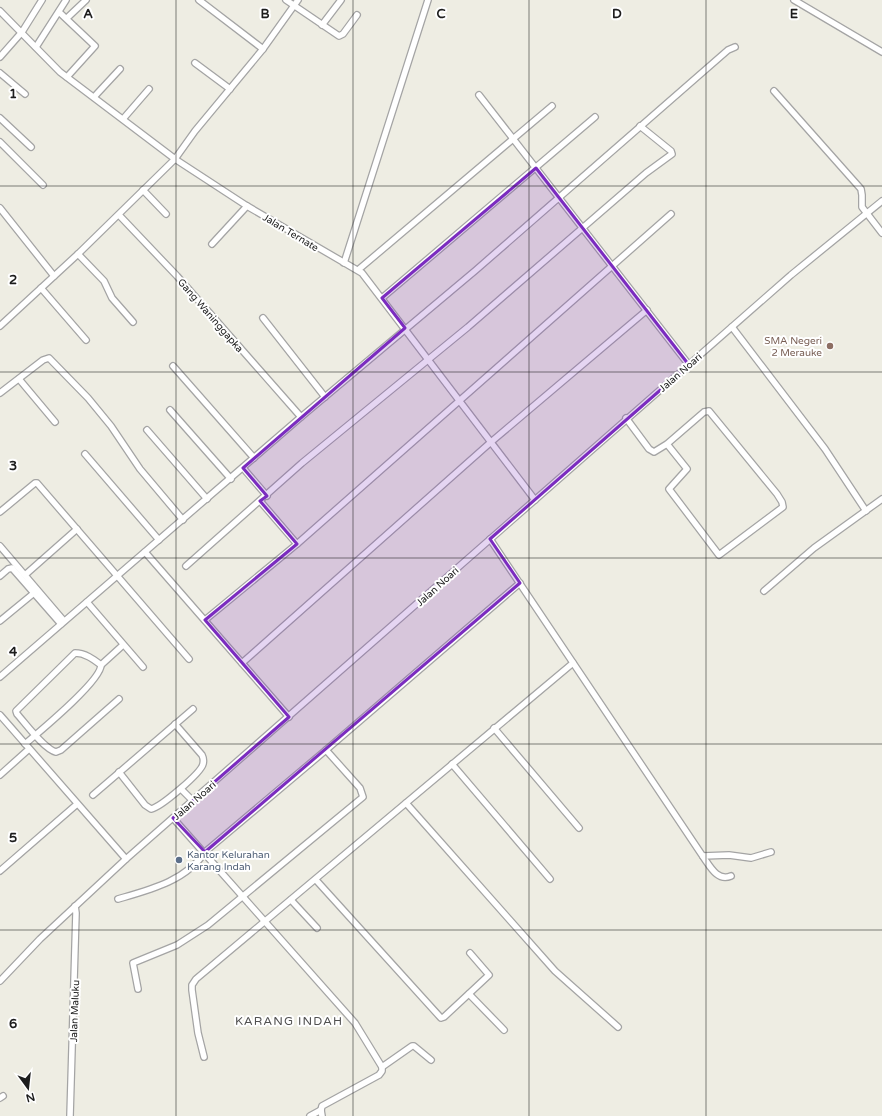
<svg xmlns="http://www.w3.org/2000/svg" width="882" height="1116" font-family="'Varela Round',sans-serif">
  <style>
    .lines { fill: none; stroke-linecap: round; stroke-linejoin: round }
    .minor-casing { stroke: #a4a4a4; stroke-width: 8 }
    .minor { stroke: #fff; stroke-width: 5.5 }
    .marked { fill: #7b2cbf; fill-opacity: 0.2; stroke: #7b2cbf; stroke-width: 3; stroke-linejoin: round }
    .grid { fill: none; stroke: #1d1d1d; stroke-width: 1; stroke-opacity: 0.55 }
    .education-dot { fill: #8d6e63; stroke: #fff; stroke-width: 1.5 }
    .service-dot { fill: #5c6f8a; stroke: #fff; stroke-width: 1.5 }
    .labels { text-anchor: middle; stroke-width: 4; stroke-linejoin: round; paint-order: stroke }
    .street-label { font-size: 10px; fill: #1d1d1d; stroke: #fff }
    .education-label { font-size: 10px; fill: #785e54; stroke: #fff; text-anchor: end }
    .service-label { font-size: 10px; fill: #4e5e75; stroke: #fff; text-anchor: start }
    .quarter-label { font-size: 12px; letter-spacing: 1px; fill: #505050; stroke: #fff }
    .grid-label { font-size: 13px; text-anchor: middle; font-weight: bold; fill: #1d1d1d; stroke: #fff; stroke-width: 4; stroke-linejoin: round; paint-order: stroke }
  </style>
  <rect width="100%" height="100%" fill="#eeede3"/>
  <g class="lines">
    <g class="minor-casing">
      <g id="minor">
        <path d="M 199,0 L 263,49"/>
        <path d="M 286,0 L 339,36 L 343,34 L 357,15"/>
        <path d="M 794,0 L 882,52"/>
        <path d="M 0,11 L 60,72 L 175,159 L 247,206 L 362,273 L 535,500"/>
        <path d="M 59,12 L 95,46 L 67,77"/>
        <path d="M 67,18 L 86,0"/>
        <path d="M 322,25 L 341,0"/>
        <path d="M 36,47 L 66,0"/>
        <path d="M 0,57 L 22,32 L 42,0"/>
        <path d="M 195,63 L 230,89"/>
        <path d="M 0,73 L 25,94"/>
        <path d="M 774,91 L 861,189 L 862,195 L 862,207 L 882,233"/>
        <path d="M 479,95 L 689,365"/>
        <path d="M 94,97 L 120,69"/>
        <path d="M 0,118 L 31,147"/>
        <path d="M 123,119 L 149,89"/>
        <path d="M 0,142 L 43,185"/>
        <path d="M 143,190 L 166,214"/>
        <path d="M 0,208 L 54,276"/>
        <path d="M 119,215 L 177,276 L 301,417"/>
        <path d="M 212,244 L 247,206"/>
        <path d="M 78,254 L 104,281 L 112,298 L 133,322"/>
        <path d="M 344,263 L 428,0"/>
        <path d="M 358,270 L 552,106"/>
        <path d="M 41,288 L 86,340"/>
        <path d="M 382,298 L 595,117"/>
        <path d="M 263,318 L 325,397"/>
        <path d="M 0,326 L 78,254 L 175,159 L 195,131 L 263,49 L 298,0"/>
        <path d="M 732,327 L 825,449 L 866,511"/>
        <path d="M 173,366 L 254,458"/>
        <path d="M 19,379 L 55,422"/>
        <path d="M 0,393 L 43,360 L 49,358 L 88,398 L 111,426 L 140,469 L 183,520"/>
        <path d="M 170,410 L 231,479"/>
        <path d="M 626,418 L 649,449 L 654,452 L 667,444 L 704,412 L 709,411 L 777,494 L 782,502 L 783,507 L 719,555 L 669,489 L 687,469 L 667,444"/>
        <path d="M 147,430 L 207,499"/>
        <path d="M 85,454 L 159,540"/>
        <path d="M 243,468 L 267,496"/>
        <path d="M 260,501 L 297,544"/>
        <path d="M 0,512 L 35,483 L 37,483 L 189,659"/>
        <path d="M 490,539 L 706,861 C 712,870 719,881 731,876"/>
        <path d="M 0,546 L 64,621"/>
        <path d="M 145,552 L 289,717"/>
        <path d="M 186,566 L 302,463 L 468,327 L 646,173 L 672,154 L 671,151 L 640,126"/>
        <path d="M 25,575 L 77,529"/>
        <path d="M 0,576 L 8,569 L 12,568 L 61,624"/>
        <path d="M 764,591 L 814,548 L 882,499"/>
        <path d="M 87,602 L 143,667"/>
        <path d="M 205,620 L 297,544 L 671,214"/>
        <path d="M 0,621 L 34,593"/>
        <path d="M 242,663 L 491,442 L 647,310"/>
        <path d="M 101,665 L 123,645"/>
        <path d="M 0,677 L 301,417 L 476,270 L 728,50 L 735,47"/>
        <path d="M 0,715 L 126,859"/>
        <path d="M 494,728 L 579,828"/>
        <path d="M 25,744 C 39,732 101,681 101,665 C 93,659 85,653 75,653 L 16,711 L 17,714 C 26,724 44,749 56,752 L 61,750 L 119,699"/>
        <path d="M 452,764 L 550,879"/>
        <path d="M 119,772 L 145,805 L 151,809 C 161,807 201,773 203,764 C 204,760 203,757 202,755 L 175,724"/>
        <path d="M 0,775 L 29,749"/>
        <path d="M 181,789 L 193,801"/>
        <path d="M 93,795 L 193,709"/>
        <path d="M 406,803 L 555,971 L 618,1027"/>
        <path d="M 173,818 L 355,1023 L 382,1067 L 382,1071 L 379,1075 L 322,1106 L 321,1110 L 322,1116"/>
        <path d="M 703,856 L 729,855 L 751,858 L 771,852"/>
        <path d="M 0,871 L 76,805"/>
        <path d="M 316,880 L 441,1018 L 444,1017 L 489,975 L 470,953"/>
        <path d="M 118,899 C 149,890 186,881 205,852 L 326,750 L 520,583"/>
        <path d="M 291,900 L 317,928"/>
        <path d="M 0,981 L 40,939 L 126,859 L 791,275 L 882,201"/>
        <path d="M 138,989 L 133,963 L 177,945 L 208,925 L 363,797 L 360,788 L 326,750"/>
        <path d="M 469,994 L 504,1030"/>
        <path d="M 204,1057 L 198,1033 L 192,990 L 192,985 L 196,979 L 573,663"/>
        <path d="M 382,1067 L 412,1046 L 414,1046 L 431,1060"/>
        <path d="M 0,1098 L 3,1096"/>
        <path d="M 70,1116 L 76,913 L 75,906"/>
        <path d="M 310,1116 L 321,1110"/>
      </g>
    </g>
    <use href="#minor" class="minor"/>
  </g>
  <path class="marked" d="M 536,168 L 689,365 L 490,539 L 520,583 L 205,852 L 173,818 L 289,717 L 205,620 L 297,544 L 260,501 L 267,496 L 243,468 L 405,328 L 382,298 Z"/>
  <path class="grid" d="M 176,0 L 176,1116M 353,0 L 353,1116M 529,0 L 529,1116M 706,0 L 706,1116M 0,186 L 882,186M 0,372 L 882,372M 0,558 L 882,558M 0,744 L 882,744M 0,930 L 882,930"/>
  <circle class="education-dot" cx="830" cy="346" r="4"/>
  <circle class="service-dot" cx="179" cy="860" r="4"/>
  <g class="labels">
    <g class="street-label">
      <text transform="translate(291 232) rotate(31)" y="4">Jalan Ternate</text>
      <text transform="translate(211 315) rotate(49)" y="4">Gang Waninggapka</text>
      <text transform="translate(680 372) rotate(-41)" y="4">Jalan Noari</text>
      <text transform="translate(437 586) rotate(-42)" y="4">Jalan Noari</text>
      <text transform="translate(194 800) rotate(-41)" y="4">Jalan Noari</text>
      <text transform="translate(74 1011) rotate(-88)" y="4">Jalan Maluku</text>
    </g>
    <g class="education-label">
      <text x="822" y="344">SMA Negeri<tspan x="822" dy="12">2 Merauke</tspan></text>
    </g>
    <g class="service-label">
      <text x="187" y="858">Kantor Kelurahan<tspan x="187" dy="12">Karang Indah</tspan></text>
    </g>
    <g class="quarter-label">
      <text x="289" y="1025">KARANG INDAH</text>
    </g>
  </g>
  <g class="grid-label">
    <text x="88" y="18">A</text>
    <text x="265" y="18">B</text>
    <text x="441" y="18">C</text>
    <text x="617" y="18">D</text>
    <text x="794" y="18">E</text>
    <text x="13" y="98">1</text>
    <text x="13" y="284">2</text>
    <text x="13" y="470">3</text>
    <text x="13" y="656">4</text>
    <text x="13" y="842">5</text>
    <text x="13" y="1028">6</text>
  </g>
  <g transform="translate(28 1088) rotate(165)" stroke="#ffffff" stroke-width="3" paint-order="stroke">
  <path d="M0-3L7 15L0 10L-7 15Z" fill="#1d1d1d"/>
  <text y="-6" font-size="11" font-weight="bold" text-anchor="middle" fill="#1d1d1d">N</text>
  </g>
</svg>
